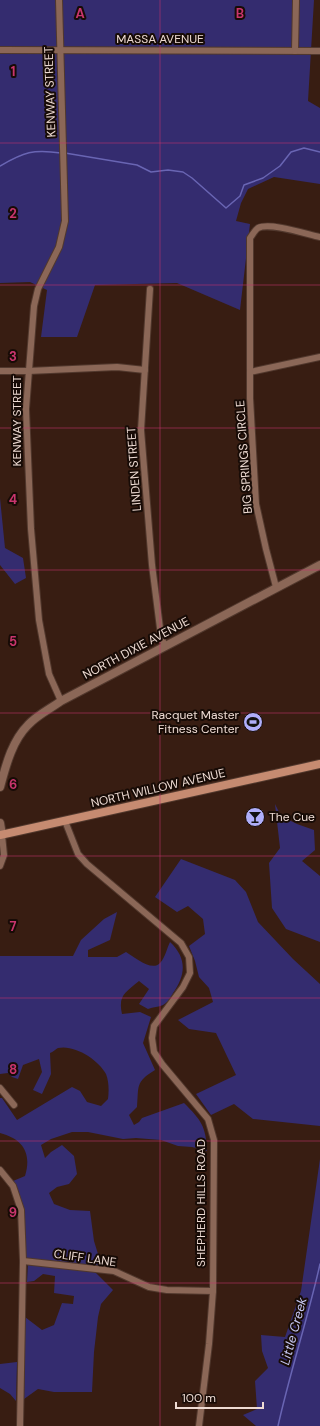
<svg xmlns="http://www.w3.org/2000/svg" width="320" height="1426" font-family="'DM Sans',sans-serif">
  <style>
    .green { fill: #342c6f }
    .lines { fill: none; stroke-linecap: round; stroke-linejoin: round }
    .stream { stroke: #6965b3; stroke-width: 1.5 }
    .minor-casing { stroke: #51382d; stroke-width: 8 }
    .tertiary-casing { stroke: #51382d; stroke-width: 10 }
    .secondary-casing { stroke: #51382d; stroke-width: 10 }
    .minor { stroke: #8b6757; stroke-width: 6 }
    .tertiary { stroke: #8b6757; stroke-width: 8 }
    .secondary { stroke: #c68b71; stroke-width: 8 }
    .grid { fill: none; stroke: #c9356d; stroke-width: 1; stroke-opacity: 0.55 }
    .labels { text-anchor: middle; stroke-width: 4; stroke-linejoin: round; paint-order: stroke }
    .street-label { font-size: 12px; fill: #eedbd3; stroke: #170b06 }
    .poi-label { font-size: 12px; fill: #eedbd3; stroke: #170b06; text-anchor: end }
    .water-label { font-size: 13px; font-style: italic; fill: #c5c6f1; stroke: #170b06 }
    .grid-label { font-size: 13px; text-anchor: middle; font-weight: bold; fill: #c9356d; stroke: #170b06; stroke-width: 4; stroke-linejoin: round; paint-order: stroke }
  </style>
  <rect width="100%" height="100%" fill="#381d12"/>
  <g class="green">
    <path d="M 0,0 L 314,0 L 308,101 L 320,108 L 320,184 L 274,177 L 248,189 L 241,203 L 236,221 L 250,224 L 240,310 L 177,283 L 95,285 L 77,337 L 41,337 L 47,290 L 30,282 L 0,283 Z"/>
    <path d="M 0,498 L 5,548 L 23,558 L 26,578 L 15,584 L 0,565 Z"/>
    <path d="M 275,804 L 281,816 L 297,824 L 314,830 L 315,850 L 302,861 L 320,876 L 320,942 L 286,929 L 272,908 L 269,863 L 280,848 Z"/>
    <path d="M 181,859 L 235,880 L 246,892 L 258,922 L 293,959 L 320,984 L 320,1126 L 253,1119 L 234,1104 L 211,1115 L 196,1094 L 236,1075 L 216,1033 L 189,1029 L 178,1020 L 213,1002 L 209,988 L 199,977 L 195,961 L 189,946 L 205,934 L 203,919 L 188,906 L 177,912 L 155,897 Z"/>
    <path d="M 117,912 L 110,940 L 88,950 L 88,957 L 117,957 L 126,952 C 134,957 152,972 160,963 C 165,958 167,948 170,942 C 187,958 186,975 173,993 C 171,997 167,1003 163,1005 C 159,1007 153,1007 148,1009 L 139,1004 L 149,989 L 139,981 C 125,993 118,995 122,1014 L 140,1012 L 151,1017 L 143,1043 L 155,1070 C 135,1082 139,1086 137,1107 L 129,1115 L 134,1125 L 139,1122 L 142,1118 L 184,1103 C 201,1120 206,1126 207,1151 L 192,1147 L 178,1146 L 161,1140 L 136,1138 L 123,1139 L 88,1132 L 72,1132 L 51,1139 L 41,1145 L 45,1158 L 51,1152 L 62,1145 L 74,1156 L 77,1174 L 69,1184 L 57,1187 L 49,1193 L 54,1204 L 70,1210 L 90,1211 L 94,1241 L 102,1267 L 26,1259 L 23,1210 L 13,1181 L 25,1176 C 32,1153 23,1139 0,1133 L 0,1098 L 2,1098 L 17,1120 L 72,1087 L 80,1091 L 87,1102 L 101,1106 L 108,1099 C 109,1091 109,1082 106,1074 C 99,1060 74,1044 58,1048 C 56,1049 53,1052 50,1053 L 51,1074 L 42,1094 L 33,1090 L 42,1072 L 39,1059 L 23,1065 L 18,1079 L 12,1077 L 8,1073 L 0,1074 L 0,956 L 73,956 L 81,940 L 104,919 Z"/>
    <path d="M 320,1159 L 320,1426 L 256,1426 L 243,1415 L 257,1409 L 255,1381 L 268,1368 L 262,1351 L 261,1335 L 285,1337 L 301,1291 Z"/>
    <path d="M 28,1263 L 95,1272 L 113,1290 L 101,1304 L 98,1317 L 94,1352 L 92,1392 L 54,1392 L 38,1389 L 24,1399 L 25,1317 L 42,1330 L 54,1325 L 62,1303 L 73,1304 L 74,1296 L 54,1293 L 55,1276 L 43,1274 L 34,1281 L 27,1282 Z"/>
    <path d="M 17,1362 L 16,1401 L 10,1394 L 0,1388 L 0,1364 Z"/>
  </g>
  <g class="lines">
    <g class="stream">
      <path d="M 65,153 L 137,165 L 151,172 L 168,170 L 183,172 L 192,178 L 226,208 L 240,196 L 244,185 L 263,178 L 280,166 L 291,152 L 304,148 L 320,152"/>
      <path d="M 0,166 C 24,152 33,149 61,153"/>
      <path d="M 278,1426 C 290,1372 308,1318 320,1264"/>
    </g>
    <g class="minor-casing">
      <g id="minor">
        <path d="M 59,0 L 65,221 L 59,247 L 38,289 L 34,306 L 26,409 L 31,529 L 39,620 L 49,674 L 61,701"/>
        <path d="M 0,50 L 320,51"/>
        <path d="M 295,51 L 296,0"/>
        <path d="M 320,237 C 306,234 270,222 258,228 C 255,230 253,234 250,238 L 250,372 L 320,357"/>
        <path d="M 150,289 L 141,430 L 152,565 L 161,636 L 165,647"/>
        <path d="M 0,371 L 28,371 L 117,367 L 145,370"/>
        <path d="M 250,372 L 250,398 L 256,504 L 266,549 L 276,587"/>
        <path d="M 65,821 L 78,854 L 87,864 L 181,943 L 189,957 L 190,973 L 183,987 L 154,1026 L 152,1038 L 154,1052 L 162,1064 L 208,1119 L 214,1140 L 213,1291 L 209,1344 L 199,1426"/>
        <path d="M 0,866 L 4,855 L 2,835"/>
        <path d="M 0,1088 L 14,1105"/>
        <path d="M 0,1170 L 13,1186 L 21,1210 L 23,1261 L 20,1426"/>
        <path d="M 23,1261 L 114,1271 L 149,1287 L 167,1290 L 213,1291"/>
      </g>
    </g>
    <g class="tertiary-casing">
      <g id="tertiary">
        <path d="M 0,787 C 6,765 12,741 28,725 C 37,715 50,709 61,701 L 320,565"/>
        <path d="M 0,823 L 2,835"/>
      </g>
    </g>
    <g class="secondary-casing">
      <path id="secondary" d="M 0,835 L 320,764"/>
    </g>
    <use href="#minor" class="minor"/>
    <use href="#tertiary" class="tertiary"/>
    <use href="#secondary" class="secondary"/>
  </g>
  <path class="grid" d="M 160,0 L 160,1426M 0,143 L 320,143M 0,285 L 320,285M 0,428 L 320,428M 0,570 L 320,570M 0,713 L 320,713M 0,856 L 320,856M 0,998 L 320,998M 0,1141 L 320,1141M 0,1283 L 320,1283"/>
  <defs>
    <g id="stadium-disc" transform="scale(1)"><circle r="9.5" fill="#afaefa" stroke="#170b06"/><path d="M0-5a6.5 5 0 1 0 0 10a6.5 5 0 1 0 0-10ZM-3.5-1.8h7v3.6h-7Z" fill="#111"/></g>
    <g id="bar-disc" transform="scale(1)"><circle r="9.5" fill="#afaefa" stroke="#170b06"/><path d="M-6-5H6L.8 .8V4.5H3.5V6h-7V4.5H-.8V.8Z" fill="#111"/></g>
  </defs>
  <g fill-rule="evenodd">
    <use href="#stadium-disc" x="253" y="722"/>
    <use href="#bar-disc" x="255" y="817"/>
  </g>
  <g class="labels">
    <g class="street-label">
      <text x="160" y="43">MASSA AVENUE</text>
      <text transform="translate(50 92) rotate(-92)" y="4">KENWAY STREET</text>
      <text transform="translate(17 421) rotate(-90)" y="4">KENWAY STREET</text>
      <text transform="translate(244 457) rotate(-94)" y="4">BIG SPRINGS CIRCLE</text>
      <text transform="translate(134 469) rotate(-94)" y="4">LINDEN STREET</text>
      <text transform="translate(136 648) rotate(-28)" y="4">NORTH DIXIE AVENUE</text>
      <text transform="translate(158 788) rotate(-13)" y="4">NORTH WILLOW AVENUE</text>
      <text transform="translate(201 1203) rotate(-90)" y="4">SHEPHERD HILLS ROAD</text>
      <text transform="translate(85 1258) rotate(8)" y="4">CLIFF LANE</text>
    </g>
    <g class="poi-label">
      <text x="239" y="719">Racquet Master<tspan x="239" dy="14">Fitness Center</tspan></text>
      <text x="269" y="821" text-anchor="start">The Cue</text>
    </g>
    <g class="water-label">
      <text transform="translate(293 1331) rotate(-75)" y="5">Little Creek</text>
    </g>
  </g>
  <g class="grid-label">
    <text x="80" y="18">A</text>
    <text x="240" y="18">B</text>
    <text x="13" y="76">1</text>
    <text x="13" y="218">2</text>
    <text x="13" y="361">3</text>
    <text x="13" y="504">4</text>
    <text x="13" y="646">5</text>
    <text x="13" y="789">6</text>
    <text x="13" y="931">7</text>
    <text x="13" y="1074">8</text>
    <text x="13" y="1217">9</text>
  </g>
  <path d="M176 1402v6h87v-6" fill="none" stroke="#eedbd3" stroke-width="2"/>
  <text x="182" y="1402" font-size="12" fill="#eedbd3" stroke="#170b06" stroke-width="3" paint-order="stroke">100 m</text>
</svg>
